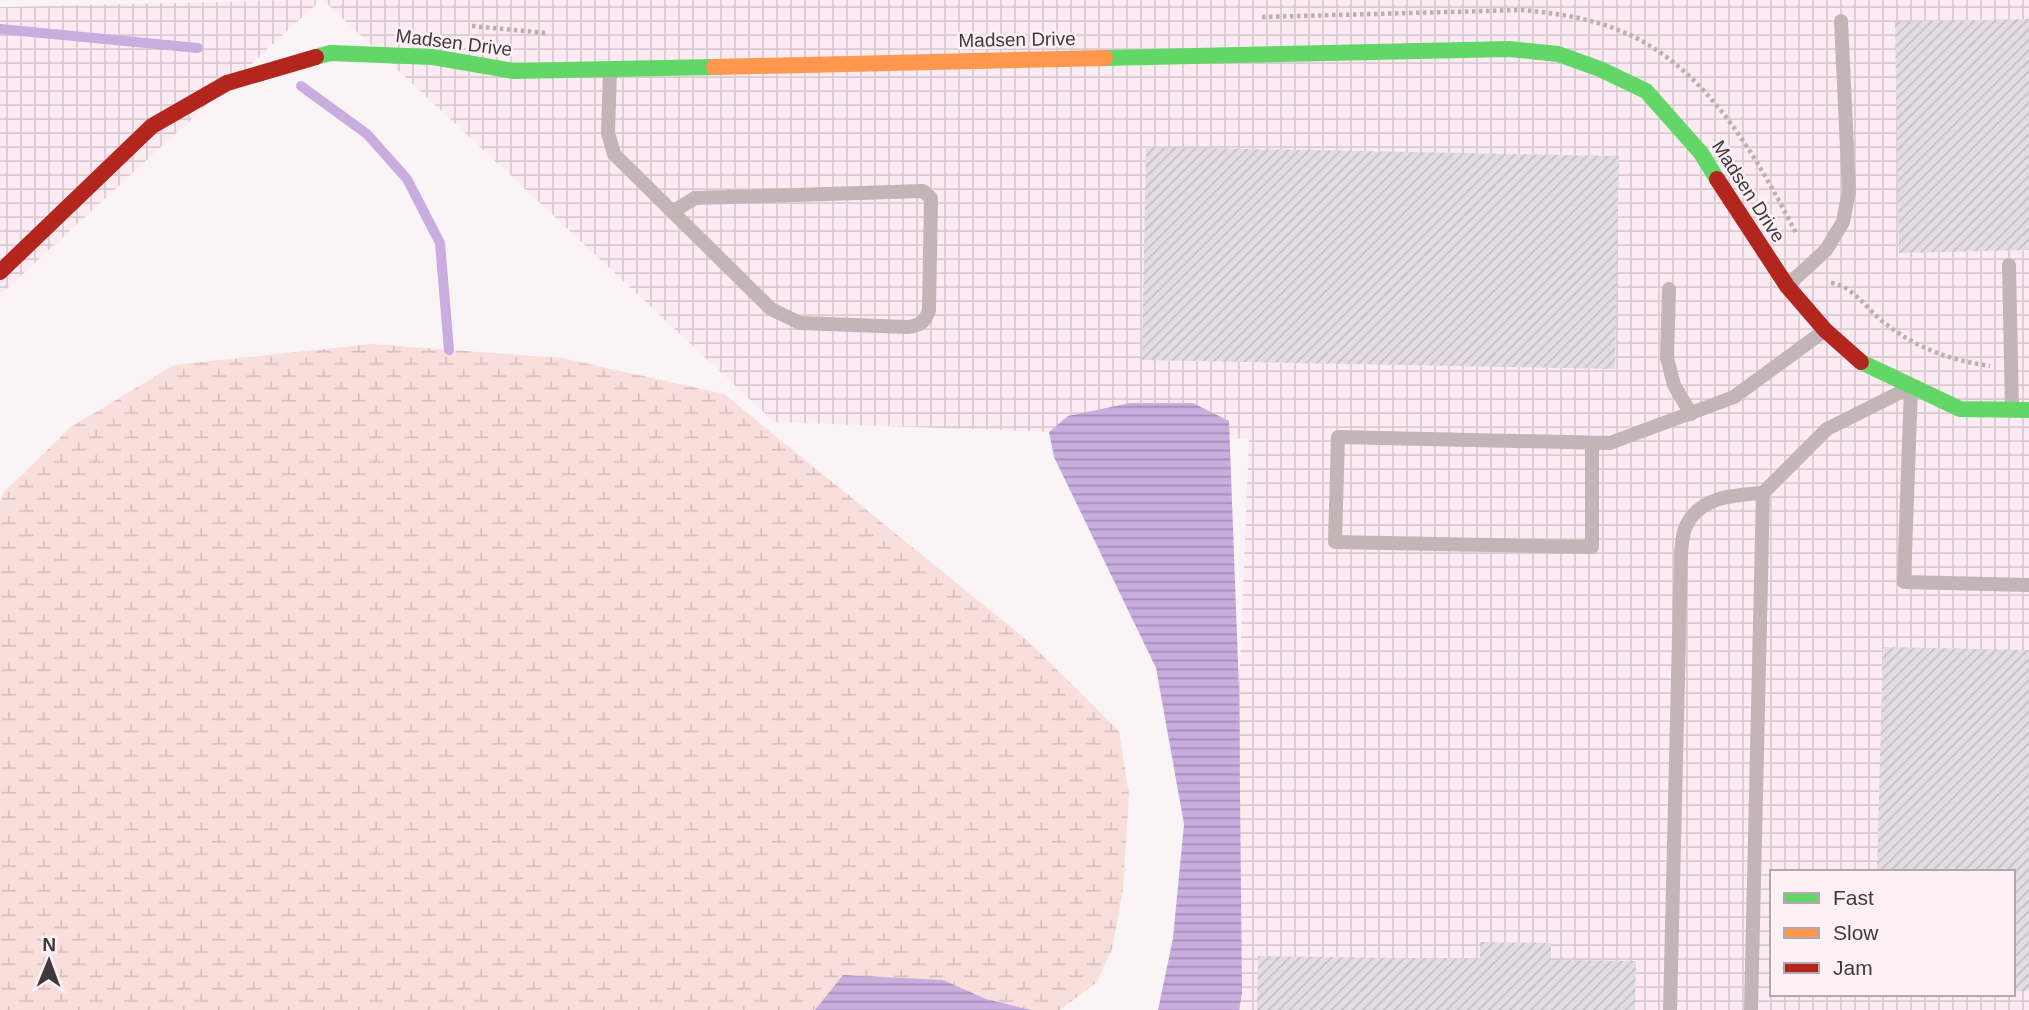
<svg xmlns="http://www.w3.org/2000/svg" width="2029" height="1010" font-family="Arial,sans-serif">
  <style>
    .industrial { fill: url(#industrial-grid); fill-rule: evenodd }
    .wetland { fill: url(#wetland-marsh) }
    .water { fill: url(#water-rules) }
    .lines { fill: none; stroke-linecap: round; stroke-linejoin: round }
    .stream { stroke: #caaddf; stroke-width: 10 }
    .building { fill: url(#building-hatch) }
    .path { stroke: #bab0b2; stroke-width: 4.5; stroke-dasharray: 3.5 3.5; stroke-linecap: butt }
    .lane { stroke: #c3b5b7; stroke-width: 14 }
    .fast { stroke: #63d668; stroke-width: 16 }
    .slow { stroke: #ff974d; stroke-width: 16 }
    .jam { stroke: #b3261e; stroke-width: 16 }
    .labels { text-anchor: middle; stroke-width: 5; stroke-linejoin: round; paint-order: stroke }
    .street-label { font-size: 19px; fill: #40393c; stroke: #fdf1f6 }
  </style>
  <defs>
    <pattern id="industrial-grid" width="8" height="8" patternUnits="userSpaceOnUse" patternTransform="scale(1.75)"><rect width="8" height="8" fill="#fdebf3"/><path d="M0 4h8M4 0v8" fill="none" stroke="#dacad1"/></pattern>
    <pattern id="wetland-marsh" width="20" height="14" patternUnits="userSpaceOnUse" patternTransform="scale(1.75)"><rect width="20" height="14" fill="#f9dfdb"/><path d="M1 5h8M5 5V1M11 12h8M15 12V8" fill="none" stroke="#d6c0bd"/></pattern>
    <pattern id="water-rules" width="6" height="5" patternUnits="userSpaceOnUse" patternTransform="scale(1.75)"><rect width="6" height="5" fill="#caaddf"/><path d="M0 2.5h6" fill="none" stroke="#a58eb6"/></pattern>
    <pattern id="building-hatch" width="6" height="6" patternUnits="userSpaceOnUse" patternTransform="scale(1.75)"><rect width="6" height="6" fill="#e3dde1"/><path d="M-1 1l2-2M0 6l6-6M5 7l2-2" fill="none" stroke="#c4bec2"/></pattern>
  </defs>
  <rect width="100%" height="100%" fill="#faf4f7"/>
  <g class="industrial">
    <path d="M 297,0 L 321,0 L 0,295 L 0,7 Z"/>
    <path d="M 323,0 L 2029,0 L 2029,1010 L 1226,1010 L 1249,439 L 774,422 ZM 1772,872 L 2013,872 L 2013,994 L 1772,994 Z"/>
  </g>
  <path class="wetland" d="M 372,344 L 562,358 L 724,394 L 1029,642 L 1119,731 L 1129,795 L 1123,890 L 1112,949 L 1097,982 L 1060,1010 L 0,1010 L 0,502 L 3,493 L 71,427 L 174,365 Z"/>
  <g class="water">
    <path d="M 1130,403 L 1193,403 L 1229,421 L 1239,689 L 1242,994 L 1239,1010 L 1158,1010 L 1173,938 L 1184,824 L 1156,668 L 1054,457 L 1049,432 L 1068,416 Z"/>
    <path d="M 843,975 L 943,980 L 986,999 L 1031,1010 L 815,1010 Z"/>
  </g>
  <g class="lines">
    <g class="stream">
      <path d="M 0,29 L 198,48"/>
      <path d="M 301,86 L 367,134 L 407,179 L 440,243 L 449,350"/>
    </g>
  </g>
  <g class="building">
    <path d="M 2029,19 L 2029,250 L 1899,253 L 1895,22 Z"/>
    <path d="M 1146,147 L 1619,156 L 1615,369 L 1142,360 Z"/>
    <path d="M 1883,647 L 2029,650 L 2029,991 L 2013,991 L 2013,872 L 1877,872 Z"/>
    <path d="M 1480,942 L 1551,943 L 1551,960 L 1636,961 L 1635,1010 L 1257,1010 L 1258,956 L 1480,959 Z"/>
  </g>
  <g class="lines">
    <g class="path">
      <path d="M 1262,17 L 1522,10 C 1555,13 1590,18 1621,31 C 1706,66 1756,156 1796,233"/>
      <path d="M 472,26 L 546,33"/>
      <path d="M 1831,283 C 1853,286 1866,308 1882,321 C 1914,347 1949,360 1990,366"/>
    </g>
    <g class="lane">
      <path d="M 610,70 L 608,133 L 614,154 L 771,309 L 800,323 L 908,327 C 921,325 925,322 929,310 L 931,198 L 923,191 L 695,198 L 674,211"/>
      <path d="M 2009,265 L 2012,409"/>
      <path d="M 1788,285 L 1826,250 L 1843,222 L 1849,191 L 1841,21"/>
      <path d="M 1669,289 L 1667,358 L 1674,385 L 1691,414"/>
      <path d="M 1592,443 L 1592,547 L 1335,542 L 1338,437 L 1610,443 L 1734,397 L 1824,331"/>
      <path d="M 1670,1010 L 1681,553 C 1682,545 1682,534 1686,526 C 1700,496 1735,495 1763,493"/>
      <path d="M 1751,1010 L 1763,493 L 1827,429 L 1911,387 L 1904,582 L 2029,585"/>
    </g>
    <g class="fast">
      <path d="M 316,57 L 330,53 L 433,57 L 513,71 L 714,67"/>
      <path d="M 1105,58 L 1509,49 L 1558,54 L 1600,69 L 1646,91 L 1701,153 L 1717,179"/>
      <path d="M 1861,362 L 1960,409 L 2029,410"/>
    </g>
    <path class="slow" d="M 714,67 L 1105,58"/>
    <g class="jam">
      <path d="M 1717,179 L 1787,286 L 1825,330 L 1861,362"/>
      <path d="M 0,272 L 152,126 L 227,83 L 316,57"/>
    </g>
  </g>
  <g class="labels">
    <g class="street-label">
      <text transform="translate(1017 39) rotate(-1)" y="7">Madsen Drive</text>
      <text transform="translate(454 42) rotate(7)" y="7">Madsen Drive</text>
      <text transform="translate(1749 191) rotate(57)" y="7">Madsen Drive</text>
    </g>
  </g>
  <rect x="1770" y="870" width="245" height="126" fill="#fdf1f6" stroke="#b1a7ac" stroke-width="2"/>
  <rect x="1784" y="893" width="35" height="10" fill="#63d668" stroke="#b1a7ac" stroke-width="2"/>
  <text x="1833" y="905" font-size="21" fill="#40393c">Fast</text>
  <rect x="1784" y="928" width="35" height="10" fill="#ff974d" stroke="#b1a7ac" stroke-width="2"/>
  <text x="1833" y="940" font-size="21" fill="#40393c">Slow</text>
  <rect x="1784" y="963" width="35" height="10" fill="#b3261e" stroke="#b1a7ac" stroke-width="2"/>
  <text x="1833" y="975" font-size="21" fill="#40393c">Jam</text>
  <g transform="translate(49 961) rotate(1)" stroke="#fdf1f6" stroke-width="5" paint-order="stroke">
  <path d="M0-5L12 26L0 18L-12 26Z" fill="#40393c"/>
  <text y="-10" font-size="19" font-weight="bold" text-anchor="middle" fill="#40393c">N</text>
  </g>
</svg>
